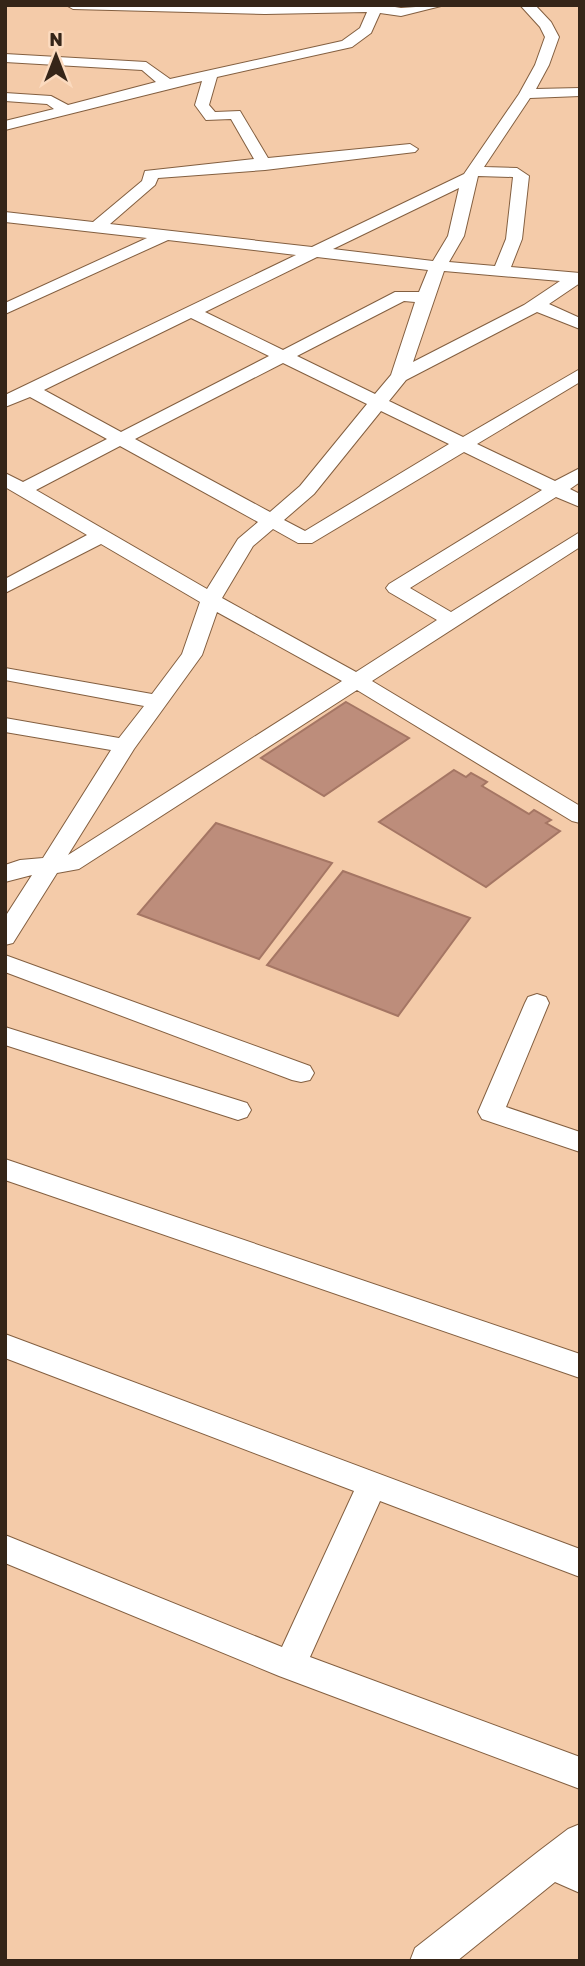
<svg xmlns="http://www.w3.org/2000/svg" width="585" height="1966" font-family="Rubik,sans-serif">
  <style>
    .building { fill: #bd8d7b; stroke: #a57664; stroke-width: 2 }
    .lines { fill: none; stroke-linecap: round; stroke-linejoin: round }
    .street-casing { stroke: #835f40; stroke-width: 2 }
    .street { fill: #fff; fill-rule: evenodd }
  </style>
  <rect width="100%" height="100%" fill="#f4cba9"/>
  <g class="building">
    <path d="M 346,702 L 409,738 L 324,796 L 261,758 Z"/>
    <path d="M 454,770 L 466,777 L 471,773 L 487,782 L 482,786 L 529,814 L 534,810 L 551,820 L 546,823 L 560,831 L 486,887 L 379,822 Z"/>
    <path d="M 216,823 L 332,863 L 259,959 L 138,914 Z"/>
    <path d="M 343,871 L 470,918 L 398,1016 L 267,965 Z"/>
  </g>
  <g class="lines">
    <g class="street-casing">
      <g id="street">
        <path d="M 66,5 L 383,5 L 401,8 L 445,5 L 401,16 L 380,13 L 371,33 L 352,47 L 217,77 L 209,105 L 215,112 L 240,111 L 268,158 L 410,144 L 418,149 L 415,152 L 265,170 L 158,178 L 155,185 L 110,224 L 312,247 L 464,174 L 519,94 L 535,65 L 545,37 L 540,27 L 520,5 L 535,5 L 551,22 L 559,37 L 549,65 L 536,89 L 580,88 L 580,96 L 530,98 L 484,167 L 517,168 L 529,176 L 522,239 L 511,267 L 580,273 L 580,283 L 549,304 L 580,318 L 580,329 L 537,312 L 406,380 L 389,401 L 463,437 L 580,369 L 580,382 L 477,444 L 555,481 L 580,468 L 580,482 L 570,489 L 580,494 L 580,507 L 556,497 L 410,588 L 451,612 L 580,532 L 580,547 L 372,681 L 580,806 L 580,823 L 572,821 L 357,690 L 79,869 L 57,873 L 13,943 L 5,945 L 5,917 L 32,875 L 5,882 L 5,865 L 20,860 L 43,858 L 111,750 L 5,732 L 5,718 L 119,738 L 144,706 L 5,680 L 5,668 L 152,694 L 182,654 L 200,602 L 101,544 L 5,593 L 5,579 L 87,535 L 5,487 L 5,473 L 23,482 L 107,439 L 30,397 L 5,407 L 5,395 L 296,255 L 168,240 L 5,314 L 5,303 L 147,238 L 5,222 L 5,212 L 93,222 L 142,181 L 145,171 L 254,159 L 231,119 L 206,120 L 195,105 L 202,81 L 5,130 L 5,121 L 54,109 L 47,104 L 5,101 L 5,93 L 51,96 L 68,105 L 156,82 L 142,70 L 5,62 L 5,54 L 146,62 L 170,79 L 342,41 L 360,28 L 367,12 L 265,14 L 73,9 ZM 478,176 L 513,177 L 506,239 L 495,266 L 449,262 L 464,236 ZM 459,188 L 448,236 L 433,261 L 333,249 ZM 317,257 L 428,270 L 419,292 L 395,292 L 283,350 L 205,312 ZM 444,271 L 560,281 L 524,305 L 413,362 ZM 404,301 L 415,302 L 391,375 L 375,394 L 297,356 ZM 191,318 L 269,356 L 121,432 L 44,390 ZM 283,363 L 367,404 L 300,486 L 270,512 L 135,439 ZM 381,411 L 449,444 L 305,531 L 284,520 L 314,494 ZM 120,446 L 258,522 L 238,539 L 207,589 L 36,490 ZM 464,452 L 542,490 L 389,584 L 386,588 L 389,592 L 437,620 L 356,672 L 222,598 L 253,546 L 273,529 L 298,543 L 312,543 ZM 217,612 L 342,681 L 68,855 L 134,749 L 202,655 Z"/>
        <path d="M 5,955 L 310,1066 L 314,1073 L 310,1080 L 301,1082 L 292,1080 L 5,972 Z"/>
        <path d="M 537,994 L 546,997 L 549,1003 L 506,1107 L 580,1132 L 580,1152 L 482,1119 L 478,1112 L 525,1003 L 528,997 Z"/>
        <path d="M 5,1027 L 247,1103 L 251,1110 L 247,1117 L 238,1120 L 5,1045 Z"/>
        <path d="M 5,1159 L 580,1354 L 580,1378 L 5,1180 Z"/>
        <path d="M 5,1334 L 580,1549 L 580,1577 L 380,1501 L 310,1657 L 580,1757 L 580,1789 L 279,1676 L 5,1563 L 5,1535 L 282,1647 L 354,1491 L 5,1358 Z"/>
        <path d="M 580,1824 L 580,1893 L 555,1882 L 457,1961 L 410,1961 L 415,1948 L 539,1851 L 568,1829 Z"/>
      </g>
    </g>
    <use href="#street" class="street"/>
  </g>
  <rect width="585" height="1966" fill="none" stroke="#352518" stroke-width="14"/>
  <g transform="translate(56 56)" stroke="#fbdabe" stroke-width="5" paint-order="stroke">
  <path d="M0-5L12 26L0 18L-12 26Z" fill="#352518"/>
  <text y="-10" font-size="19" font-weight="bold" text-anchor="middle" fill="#352518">N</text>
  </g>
</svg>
